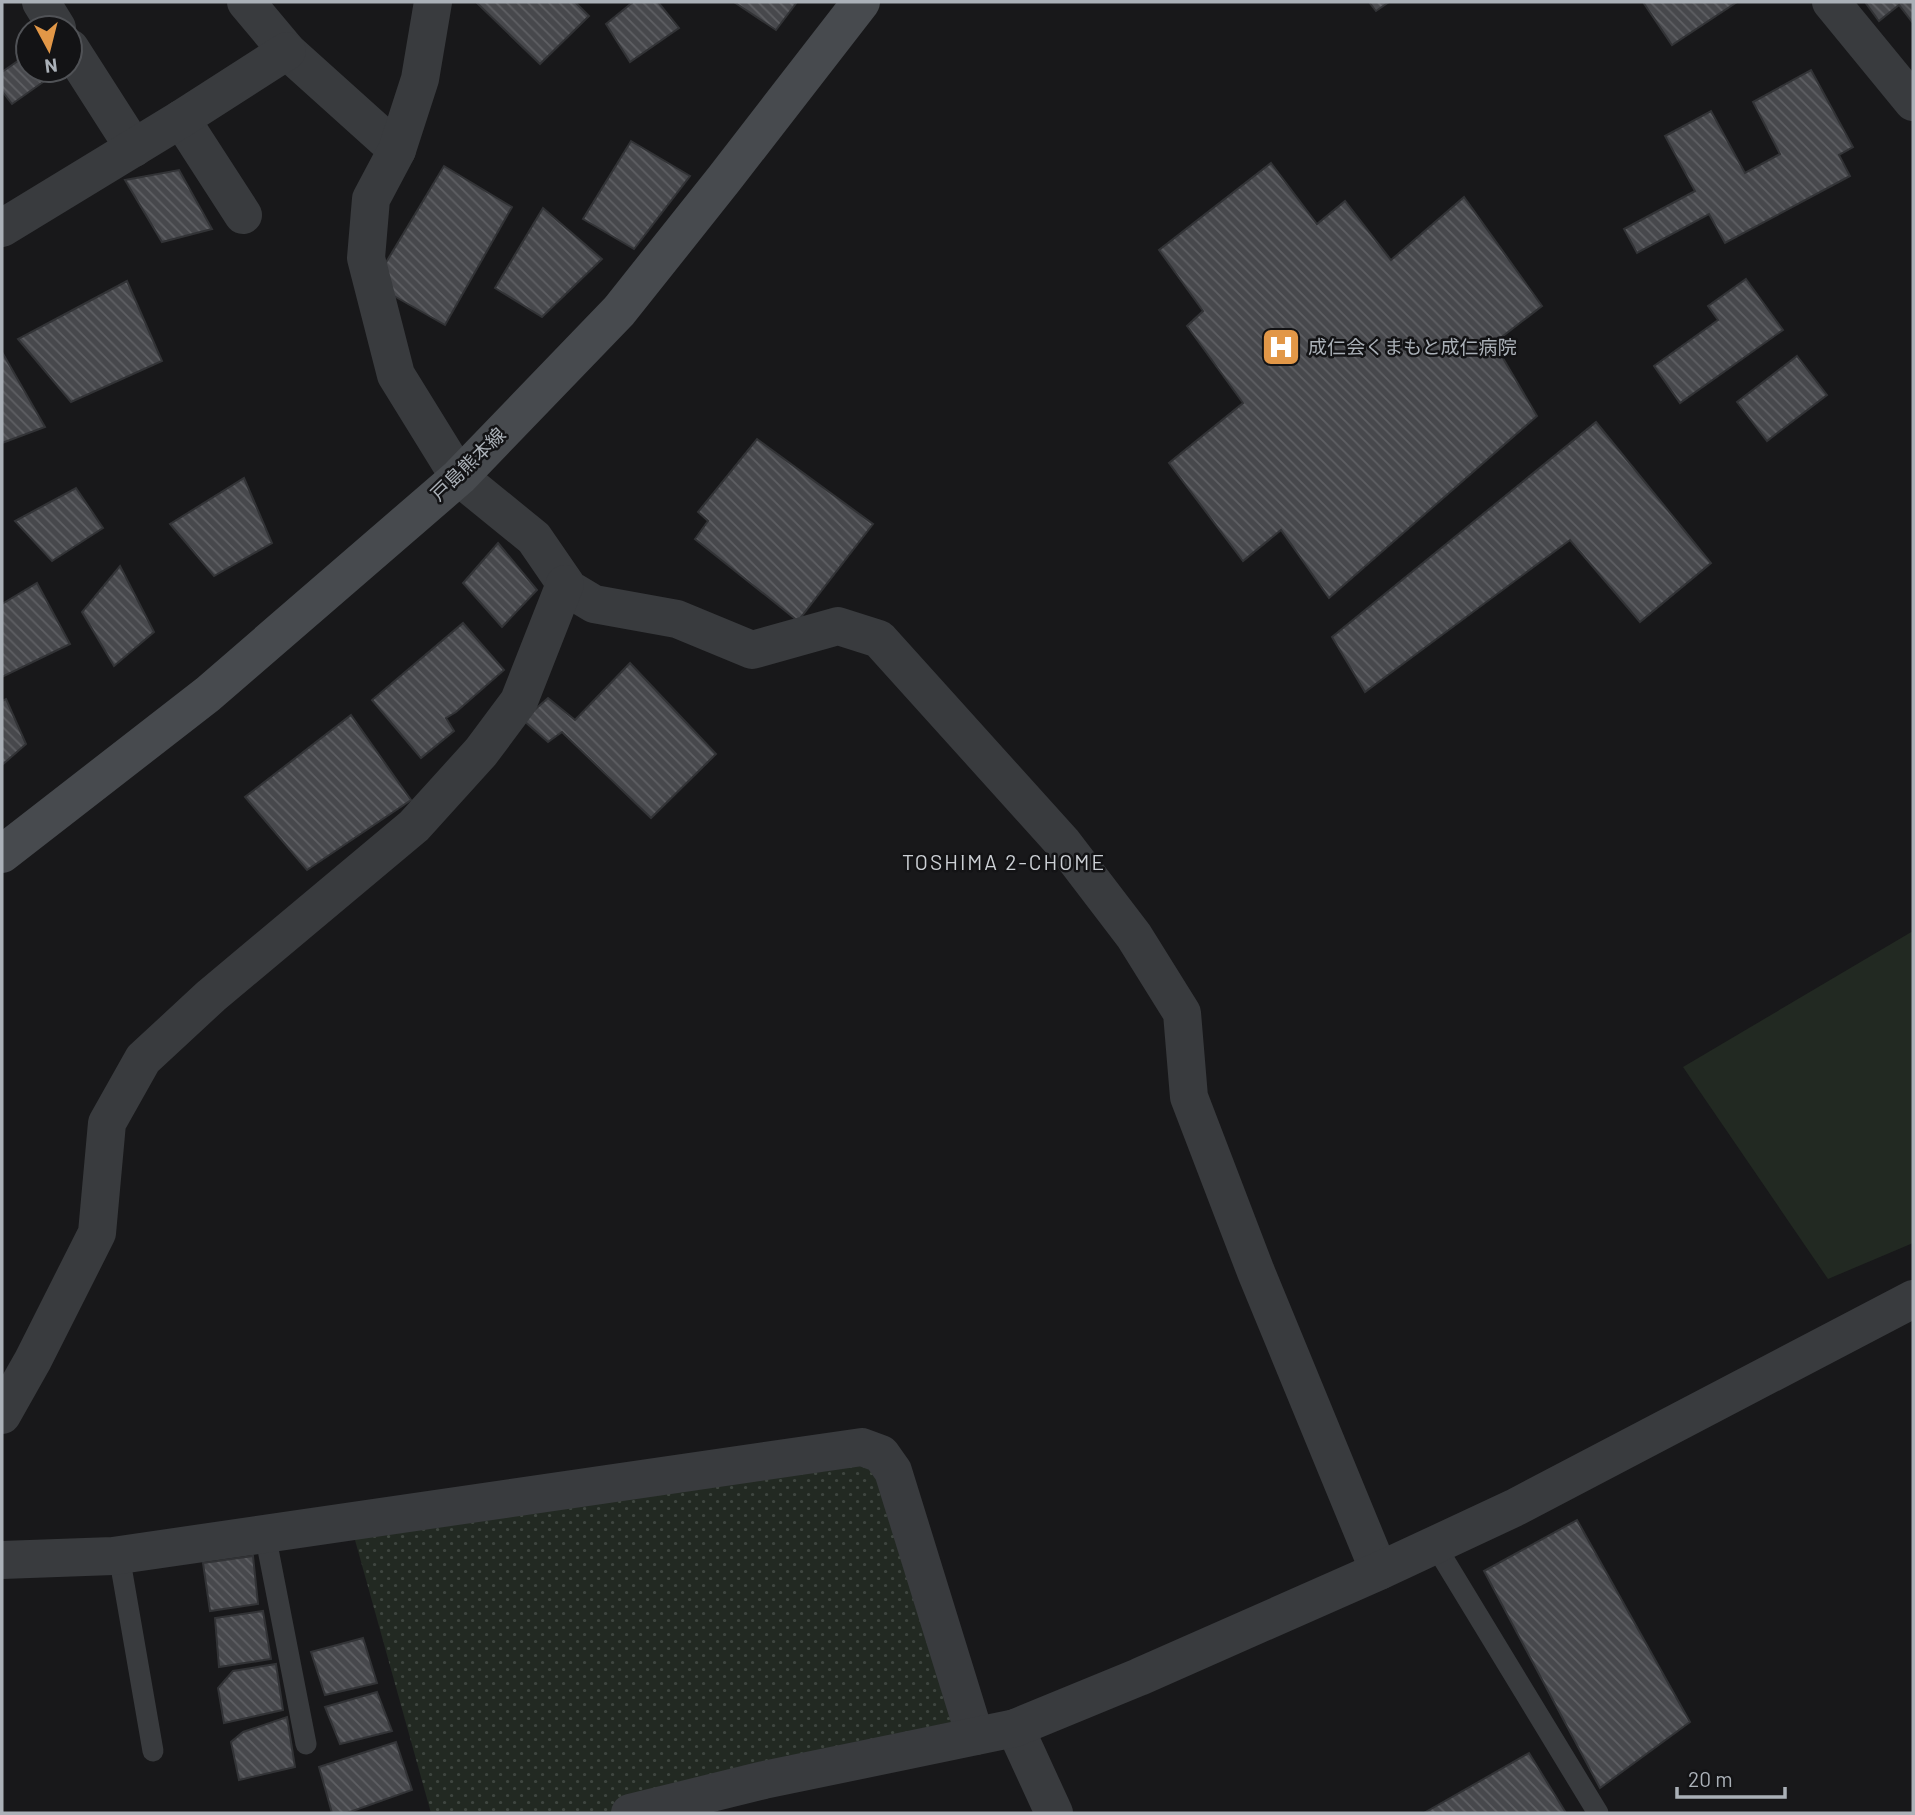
<svg xmlns="http://www.w3.org/2000/svg" width="1915" height="1815" font-family="Barlow,'Noto Sans JP',sans-serif">
  <style>
    .grass { fill: #222922 }
    .park { fill: url(#park-dots) }
    .building { fill: url(#building-back-hatch); stroke: #323336; stroke-width: 2 }
    .lines { fill: none; stroke-linecap: round; stroke-linejoin: round }
    .service { stroke: #393b3e; stroke-width: 21 }
    .minor { stroke: #393b3e; stroke-width: 38 }
    .secondary { stroke: #474a4e; stroke-width: 38 }
    .labels { text-anchor: middle; stroke-width: 5; stroke-linejoin: round; paint-order: stroke }
    .poi-label { font-size: 19px; fill: #abb1b8; stroke: #131315; text-anchor: start }
    .street-label { font-size: 19px; fill: #abb1b8; stroke: #131315 }
    .neighbourhood-label { font-size: 21px; letter-spacing: 2px; fill: #ccd0d5; stroke: #131315 }
  </style>
  <defs>
    <pattern id="park-dots" width="8" height="8" patternUnits="userSpaceOnUse" patternTransform="scale(1.75)"><rect width="8" height="8" fill="#222922"/><path d="M2 2h.1M6 6h.1" fill="none" stroke="#3f4640" stroke-width="1.8" stroke-linecap="round"/></pattern>
    <pattern id="building-back-hatch" width="6" height="6" patternUnits="userSpaceOnUse" patternTransform="scale(1.75)"><rect width="6" height="6" fill="#47484c"/><path d="M-1 5l2 2M0 0l6 6M5-1l2 2" fill="none" stroke="#5f6064"/></pattern>
  </defs>
  <rect width="100%" height="100%" fill="#18181a"/>
  <path class="grass" d="M 1913,931 L 1913,1243 L 1828,1279 L 1683,1067 Z"/>
  <path class="park" d="M 881,1454 L 975,1736 L 633,1813 L 431,1813 L 350,1522 Z"/>
  <g class="building">
    <path d="M 476,2 L 575,2 L 589,16 L 540,64 Z"/>
    <path d="M 633,2 L 658,2 L 679,28 L 630,62 L 606,24 Z"/>
    <path d="M 734,2 L 797,2 L 776,30 Z"/>
    <path d="M 1369,2 L 1389,2 L 1376,11 Z"/>
    <path d="M 1643,2 L 1737,2 L 1672,45 Z"/>
    <path d="M 1865,2 L 1913,2 L 1913,23 L 1899,5 L 1879,21 Z"/>
    <path d="M 28,54 L 28,70 L 60,70 L 12,104 L 2,91 L 2,72 Z"/>
    <path d="M 1811,70 L 1853,147 L 1839,155 L 1850,176 L 1725,243 L 1709,214 L 1637,253 L 1624,229 L 1695,191 L 1665,136 L 1711,111 L 1745,173 L 1780,154 L 1753,102 Z"/>
    <path d="M 631,141 L 690,176 L 634,249 L 583,219 Z"/>
    <path d="M 1271,163 L 1317,224 L 1345,201 L 1391,260 L 1464,197 L 1542,306 L 1494,343 L 1537,416 L 1329,598 L 1281,530 L 1243,561 L 1169,463 L 1243,403 L 1187,326 L 1203,311 L 1159,250 Z"/>
    <path d="M 444,166 L 512,207 L 445,325 L 373,284 Z"/>
    <path d="M 179,170 L 212,229 L 162,242 L 125,180 Z"/>
    <path d="M 543,208 L 602,259 L 542,317 L 495,288 Z"/>
    <path d="M 1746,279 L 1783,330 L 1680,403 L 1654,366 L 1718,320 L 1708,306 Z"/>
    <path d="M 127,281 L 162,361 L 71,402 L 18,339 Z"/>
    <path d="M 2,352 L 45,427 L 2,443 Z"/>
    <path d="M 1797,356 L 1827,395 L 1767,441 L 1737,402 Z"/>
    <path d="M 1596,422 L 1711,563 L 1640,622 L 1570,540 L 1365,692 L 1332,637 Z"/>
    <path d="M 757,439 L 873,524 L 798,621 L 695,539 L 708,521 L 698,512 Z"/>
    <path d="M 244,478 L 272,543 L 214,576 L 170,524 Z"/>
    <path d="M 76,488 L 103,528 L 52,561 L 15,521 Z"/>
    <path d="M 498,543 L 537,590 L 502,627 L 463,583 Z"/>
    <path d="M 120,566 L 154,632 L 114,666 L 82,612 Z"/>
    <path d="M 37,583 L 70,644 L 2,677 L 2,604 Z"/>
    <path d="M 463,623 L 504,670 L 456,712 L 446,718 L 454,731 L 421,758 L 372,700 Z"/>
    <path d="M 630,663 L 716,754 L 651,818 L 562,732 L 548,742 L 523,720 L 548,698 L 575,720 Z"/>
    <path d="M 6,699 L 26,744 L 2,765 L 2,701 Z"/>
    <path d="M 351,715 L 411,800 L 307,870 L 245,797 Z"/>
    <path d="M 1577,1520 L 1690,1722 L 1600,1788 L 1484,1571 Z"/>
    <path d="M 253,1556 L 258,1604 L 210,1611 L 203,1563 Z"/>
    <path d="M 263,1611 L 271,1659 L 219,1667 L 215,1618 Z"/>
    <path d="M 363,1638 L 377,1683 L 325,1695 L 311,1652 Z"/>
    <path d="M 276,1664 L 283,1710 L 224,1723 L 218,1688 L 233,1671 Z"/>
    <path d="M 377,1692 L 392,1731 L 340,1744 L 325,1707 Z"/>
    <path d="M 287,1717 L 295,1767 L 239,1780 L 231,1742 L 243,1732 Z"/>
    <path d="M 396,1742 L 412,1790 L 347,1813 L 332,1813 L 319,1767 Z"/>
    <path d="M 1529,1753 L 1566,1813 L 1424,1813 Z"/>
  </g>
  <g class="lines">
    <g class="service">
      <path d="M 265,1534 L 306,1744"/>
      <path d="M 1435,1545 L 1598,1813"/>
      <path d="M 119,1555 L 153,1751"/>
    </g>
    <g class="minor">
      <path d="M 41,2 L 57,28"/>
      <path d="M 246,2 L 287,51 L 397,150"/>
      <path d="M 433,2 L 420,79 L 397,150 L 371,199 L 366,258 L 396,375 L 459,477 L 534,538 L 569,589 L 594,604 L 677,619 L 752,650 L 838,626 L 879,639 L 1063,843 L 1134,936 L 1182,1013 L 1189,1097 L 1256,1272 L 1379,1571"/>
      <path d="M 1831,2 L 1913,102"/>
      <path d="M 70,48 L 134,148"/>
      <path d="M 181,119 L 243,215"/>
      <path d="M 2,228 L 181,119 L 287,51"/>
      <path d="M 2,1415 L 33,1360 L 97,1233 L 107,1123 L 143,1059 L 211,996 L 414,826 L 481,752 L 519,701 L 565,584"/>
      <path d="M 2,1560 L 113,1556 L 862,1447 L 881,1454 L 893,1471 L 975,1736"/>
      <path d="M 1015,1728 L 1054,1813"/>
      <path d="M 630,1813 L 764,1780 L 1015,1728 L 1139,1677 L 1379,1571 L 1514,1508 L 1913,1299"/>
    </g>
    <path class="secondary" d="M 2,854 L 208,694 L 459,477 L 619,311 L 724,179 L 861,2"/>
  </g>
  <defs>
    <g id="hospital-square" transform="scale(2.0125)"><rect x="-9" y="-9" width="18" height="18" rx="4" fill="#e29747" stroke="#131315"/><path d="M-5-5h3v3.5h4V-5h3V5h-3V1.5h-4V5h-3Z" fill="#fff"/></g>
  </defs>
  <g fill-rule="evenodd">
    <use href="#hospital-square" x="1281" y="347"/>
  </g>
  <g class="labels">
    <g class="poi-label">
      <text x="1308" y="354">成仁会くまもと成仁病院</text>
    </g>
    <g class="street-label">
      <text transform="translate(468 464) rotate(-44)" y="7">戸島熊本線</text>
    </g>
    <g class="neighbourhood-label">
      <text x="1004" y="870">TOSHIMA 2-CHOME</text>
    </g>
  </g>
  <rect width="1915" height="1815" fill="none" stroke="#abb1b8" stroke-width="7"/>
  <g transform="translate(49 49) rotate(173)"><circle r="33" fill="#131315" stroke="#505256" stroke-width="2"/>
  <path d="M0-5L12 26L0 18L-12 26Z" fill="#e29747"/>
  <text y="-10" font-size="19" font-weight="bold" text-anchor="middle" fill="#abb1b8">N</text>
  </g>
  <path d="M1677 1787v10h108v-10" fill="none" stroke="#abb1b8" stroke-width="3.5"/>
  <text x="1688" y="1787" font-size="21" fill="#abb1b8" stroke="#131315" stroke-width="5" paint-order="stroke">20 m</text>
</svg>
